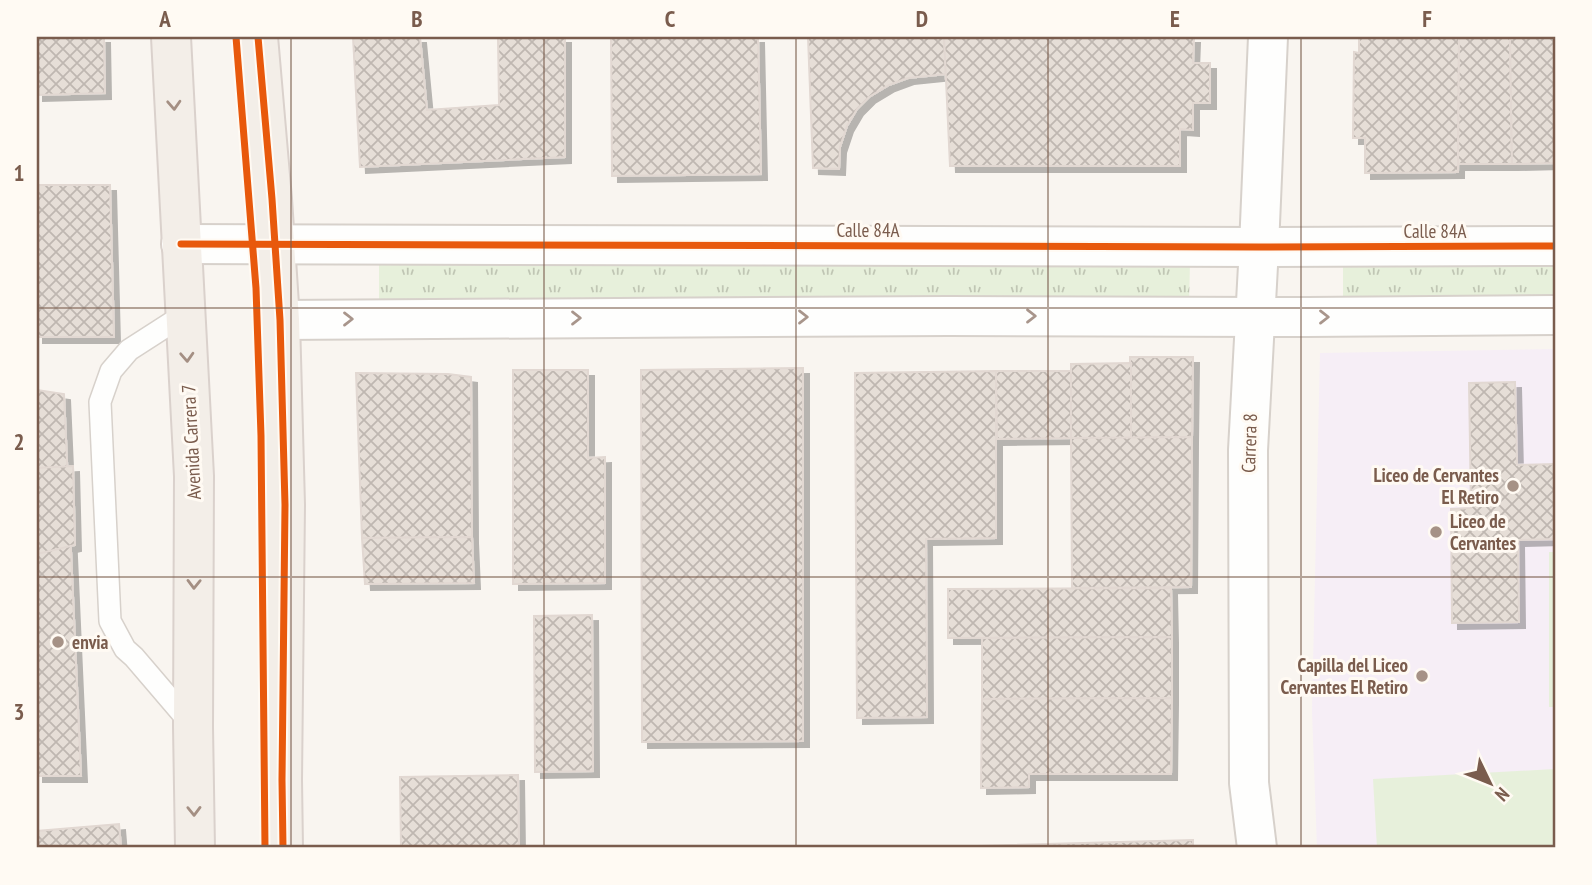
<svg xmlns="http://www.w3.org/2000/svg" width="1592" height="885" font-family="'PT Sans Narrow',sans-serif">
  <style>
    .education { fill: #f6eef6 }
    .grass { fill: url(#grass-tufts) }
    .park { fill: #e7f0db }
    .building { fill: url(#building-cross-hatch); stroke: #e2d8d2; stroke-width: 2; filter: url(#shadow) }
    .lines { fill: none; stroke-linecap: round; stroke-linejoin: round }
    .service-casing { stroke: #d7d1cb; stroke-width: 24 }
    .minor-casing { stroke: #d7d1cb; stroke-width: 42 }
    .tertiary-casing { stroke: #d7d1cb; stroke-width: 42 }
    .primary-casing { stroke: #dad1cc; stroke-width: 42 }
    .service { stroke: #fefefd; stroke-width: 21 }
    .minor { stroke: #fefefd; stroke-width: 38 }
    .tertiary { stroke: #fefefd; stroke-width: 38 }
    .primary { stroke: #f3eee8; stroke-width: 38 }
    .cycleway-casing { stroke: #fffaf3; stroke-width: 11 }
    .cycleway { stroke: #e8590c; stroke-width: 7 }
    .oneway { stroke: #a48f83 }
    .oneway2 { stroke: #a8958b }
    .grid { fill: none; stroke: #7a5c4d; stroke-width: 2; stroke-opacity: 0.55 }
    .poi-dot { fill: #a69286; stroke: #fffaf3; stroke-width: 2.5 }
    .labels { text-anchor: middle; stroke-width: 6; stroke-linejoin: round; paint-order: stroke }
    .street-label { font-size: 19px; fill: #7a5c4d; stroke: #fffaf3 }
    .poi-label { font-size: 19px; font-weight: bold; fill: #7a5c4d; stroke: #fffaf3; text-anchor: end }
    .neatline { fill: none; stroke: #7a5c4d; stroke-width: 2.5 }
    .grid-label { font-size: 23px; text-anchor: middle; font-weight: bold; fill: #7a5c4d }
  </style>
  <defs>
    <pattern id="grass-tufts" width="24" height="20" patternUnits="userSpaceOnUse" patternTransform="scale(1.75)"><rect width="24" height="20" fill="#e7f0db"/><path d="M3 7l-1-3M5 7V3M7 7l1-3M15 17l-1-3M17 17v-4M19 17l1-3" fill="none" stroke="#c0c6b4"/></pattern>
    <pattern id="building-cross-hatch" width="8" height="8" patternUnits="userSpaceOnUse" patternTransform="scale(1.75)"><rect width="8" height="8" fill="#e6ded7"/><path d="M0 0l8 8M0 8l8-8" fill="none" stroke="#bfb7b1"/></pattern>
    <filter id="shadow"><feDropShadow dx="6" dy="6" stdDeviation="0" flood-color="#0004"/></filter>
  </defs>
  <rect width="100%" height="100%" fill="#f9f5f0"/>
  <path class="education" d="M 1555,349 L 1555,848 L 1317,848 L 1312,711 L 1320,353 Z"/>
  <g class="grass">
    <path d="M 379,260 L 1190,263 L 1189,304 L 379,302 Z"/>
    <rect x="1343" y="262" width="212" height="39"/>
  </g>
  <g class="park">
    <rect x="1549" y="552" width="6" height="155"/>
    <path d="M 1555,769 L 1555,848 L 1377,848 L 1373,779 Z"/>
  </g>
  <g class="building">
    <path d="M 37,37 L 104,37 L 105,93 L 37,95 Z"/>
    <path d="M 353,37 L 420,37 L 427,110 L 499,105 L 498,37 L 565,37 L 565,157 L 360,167 Z"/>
    <path d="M 611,37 L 758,37 L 761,174 L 612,176 Z"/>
    <path d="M 808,37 L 944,37 L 946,74 L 908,78 L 889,85 L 869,97 L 857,109 L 847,126 L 840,147 L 839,169 L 813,168 Z"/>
    <path d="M 944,37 L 1194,37 L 1193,63 L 1210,63 L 1210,103 L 1193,103 L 1193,130 L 1180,129 L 1180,166 L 950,166 Z"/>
    <path d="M 1359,37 L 1459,37 L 1458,172 L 1365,173 L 1365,138 L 1353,138 L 1354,52 L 1359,53 Z"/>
    <path d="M 1459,37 L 1510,37 L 1512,164 L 1458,164 Z"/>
    <path d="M 1510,37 L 1555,37 L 1555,163 L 1512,164 Z"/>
    <path d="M 37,185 L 110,185 L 114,337 L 37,337 Z"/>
    <path d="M 1130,357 L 1193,357 L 1192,437 L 1131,438 Z"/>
    <path d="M 1131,363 L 1131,438 L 1071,438 L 1071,364 Z"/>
    <path d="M 803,368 L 803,741 L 642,742 L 641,370 Z"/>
    <path d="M 513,370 L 588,370 L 588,458 L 605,457 L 605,583 L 513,584 Z"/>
    <path d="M 996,371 L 1071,371 L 1071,438 L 997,439 Z"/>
    <path d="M 996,371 L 996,538 L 926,539 L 927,717 L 857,718 L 855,373 Z"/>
    <path d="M 356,373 L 448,374 L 471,377 L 472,537 L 362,538 Z"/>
    <path d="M 1515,382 L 1517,465 L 1555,464 L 1555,539 L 1518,540 L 1519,622 L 1452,623 L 1451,509 L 1471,508 L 1469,383 Z"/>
    <path d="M 37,390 L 64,394 L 81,776 L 37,776 Z"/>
    <path d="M 1192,437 L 1191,587 L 1072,588 L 1071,438 Z"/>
    <path d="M 73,466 L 75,545 L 37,554 L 37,468 Z"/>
    <path d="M 472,537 L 474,583 L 365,584 L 362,538 Z"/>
    <path d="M 1171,588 L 1172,637 L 948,638 L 948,589 Z"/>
    <path d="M 592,615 L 593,771 L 535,772 L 534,616 Z"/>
    <path d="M 1172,637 L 1172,698 L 982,699 L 982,638 Z"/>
    <path d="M 1172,698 L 1171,774 L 1029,774 L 1029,787 L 981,788 L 982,699 Z"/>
    <path d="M 518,775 L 519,848 L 401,848 L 400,777 Z"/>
    <path d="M 119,824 L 121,848 L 37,848 L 37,831 Z"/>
    <path d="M 1193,840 L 1193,848 L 977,848 L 977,846 Z"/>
  </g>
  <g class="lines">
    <g class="service-casing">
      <path id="service" d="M 185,314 L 129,350 L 111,371 L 100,402 L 110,621 L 125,649 L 134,657 L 193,726"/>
    </g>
    <g class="minor-casing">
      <path id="minor" d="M 1257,848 L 1249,783 L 1248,450 L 1259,247 L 1268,37"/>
    </g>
    <g class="tertiary-casing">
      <g id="tertiary">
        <path d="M 181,244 L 1259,247 L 1555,246"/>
        <path d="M 280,320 L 948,316 L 1307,317 L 1555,315"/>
      </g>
    </g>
    <g class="primary-casing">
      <g id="primary">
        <path d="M 171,37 L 194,476 L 193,727 L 195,848"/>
        <path d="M 258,37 L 272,199 L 280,320 L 285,505 L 282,780 L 283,848"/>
      </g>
    </g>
    <use href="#service" class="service"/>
    <use href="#minor" class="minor"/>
    <use href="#tertiary" class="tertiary"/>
    <use href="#primary" class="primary"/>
    <g class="cycleway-casing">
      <g id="cycleway">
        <path d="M 236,37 L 256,288 L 261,436 L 265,848"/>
        <path d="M 258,37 L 272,199 L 280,320 L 285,505 L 282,780 L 283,848"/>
        <path d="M 181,244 L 1259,247 L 1555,246"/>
      </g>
    </g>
    <use href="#cycleway" class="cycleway"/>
  </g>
  <defs><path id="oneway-chevron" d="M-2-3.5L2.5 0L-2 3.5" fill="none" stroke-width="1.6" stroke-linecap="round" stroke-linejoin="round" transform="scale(1.75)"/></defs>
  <g class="oneway">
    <use href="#oneway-chevron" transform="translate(174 105) rotate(87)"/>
    <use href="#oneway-chevron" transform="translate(187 357) rotate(87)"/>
    <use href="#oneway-chevron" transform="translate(194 584) rotate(91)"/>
    <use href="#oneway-chevron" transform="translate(194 811) rotate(89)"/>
  </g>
  <g class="oneway2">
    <use href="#oneway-chevron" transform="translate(1031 316)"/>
    <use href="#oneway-chevron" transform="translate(803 317)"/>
    <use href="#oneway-chevron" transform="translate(1324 317)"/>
    <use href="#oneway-chevron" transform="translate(576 318)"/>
    <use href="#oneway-chevron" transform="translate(348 319)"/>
  </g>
  <path class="grid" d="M 291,37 L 291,848M 544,37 L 544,848M 796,37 L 796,848M 1048,37 L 1048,848M 1301,37 L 1301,848M 37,308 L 1555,308M 37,577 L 1555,577"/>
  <g class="poi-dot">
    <circle cx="1513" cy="486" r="7"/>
    <circle cx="1436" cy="532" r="7"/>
    <circle cx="58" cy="642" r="7"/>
    <circle cx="1422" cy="676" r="7"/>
  </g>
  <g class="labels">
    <g class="street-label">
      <text x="868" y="237">Calle 84A</text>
      <text x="1435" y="238">Calle 84A</text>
      <text transform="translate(191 442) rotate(-93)" y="7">Avenida Carrera 7</text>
      <text transform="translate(1249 443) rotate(-88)" y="7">Carrera 8</text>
    </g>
    <g class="poi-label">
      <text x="1499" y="482">Liceo de Cervantes<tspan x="1499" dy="22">El Retiro</tspan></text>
      <text x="1450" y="528" text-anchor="start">Liceo de<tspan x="1450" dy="22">Cervantes</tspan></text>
      <text x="72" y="649" text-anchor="start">envia</text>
      <text x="1408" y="672">Capilla del Liceo<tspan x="1408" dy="22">Cervantes El Retiro</tspan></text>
    </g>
  </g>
  <rect width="1592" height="885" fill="none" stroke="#fffaf3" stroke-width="77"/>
  <g transform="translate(1490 783) rotate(133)" stroke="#fffaf3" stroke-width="5" paint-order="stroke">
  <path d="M0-5L12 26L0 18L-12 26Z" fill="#7a5c4d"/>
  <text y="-10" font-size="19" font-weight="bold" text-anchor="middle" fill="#7a5c4d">N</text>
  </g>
  <rect x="38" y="38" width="1516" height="808" class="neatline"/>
  <g class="grid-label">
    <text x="165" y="27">A</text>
    <text x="417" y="27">B</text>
    <text x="670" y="27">C</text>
    <text x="922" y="27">D</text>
    <text x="1175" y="27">E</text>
    <text x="1427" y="27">F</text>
    <text x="19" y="181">1</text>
    <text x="19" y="450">2</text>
    <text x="19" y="720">3</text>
  </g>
</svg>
